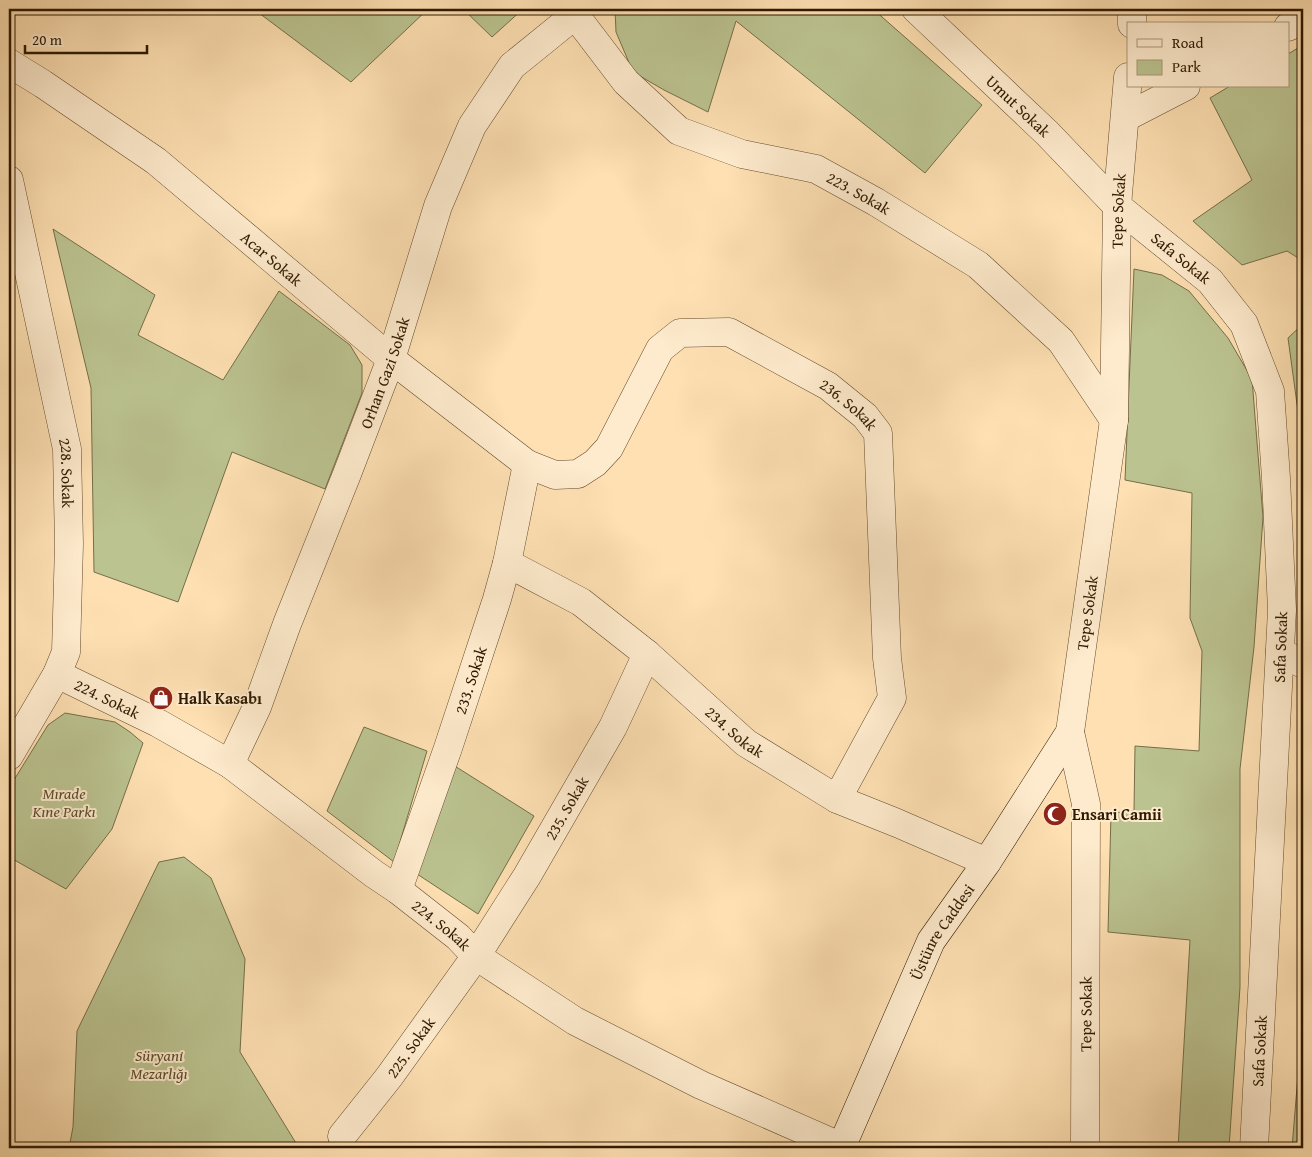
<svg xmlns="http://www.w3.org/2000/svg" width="1312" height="1157" font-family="'Gentium Book Plus',serif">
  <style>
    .green { fill: #bbc390; stroke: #756e48 }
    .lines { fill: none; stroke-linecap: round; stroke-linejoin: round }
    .street-casing { stroke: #634b2c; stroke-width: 29 }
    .secondary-casing { stroke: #2f1900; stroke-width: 29 }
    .street { stroke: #feebcd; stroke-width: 28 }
    .secondary { stroke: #feebcd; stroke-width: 28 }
    .labels { text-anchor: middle; stroke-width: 4; stroke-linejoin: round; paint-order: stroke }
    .street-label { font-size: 16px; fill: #2f1900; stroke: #feebcd }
    .poi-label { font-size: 16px; font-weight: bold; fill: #2f1900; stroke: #feebcd; text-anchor: start }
    .park-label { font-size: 16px; font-style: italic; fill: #594c2b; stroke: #feebcd }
  </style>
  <rect width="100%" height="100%" fill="#fee0b2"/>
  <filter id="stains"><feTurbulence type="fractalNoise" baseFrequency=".004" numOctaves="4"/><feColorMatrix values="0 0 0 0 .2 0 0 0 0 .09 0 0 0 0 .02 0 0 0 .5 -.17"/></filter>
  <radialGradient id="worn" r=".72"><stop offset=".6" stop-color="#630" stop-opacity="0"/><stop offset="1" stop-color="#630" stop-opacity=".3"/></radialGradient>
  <g class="green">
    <path d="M 263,9 L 428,9 L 351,82 L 259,13 Z"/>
    <path d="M 463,9 L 523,9 L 492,37 Z"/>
    <path d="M 615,9 L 873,9 L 982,105 L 925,173 L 736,21 L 708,112 L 664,90 L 633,72 L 616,32 Z"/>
    <path d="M 1303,45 L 1303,261 L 1287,251 L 1242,265 L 1193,221 L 1252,180 L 1210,98 L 1230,86 L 1288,86 L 1288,54 Z"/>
    <path d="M 53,229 L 155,295 L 138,335 L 223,380 L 279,291 L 350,345 L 362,365 L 362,393 L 325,489 L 232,452 L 178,602 L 94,572 L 91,388 Z"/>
    <path d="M 1134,269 L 1162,275 L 1189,291 L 1228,338 L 1252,379 L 1263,517 L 1254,647 L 1240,769 L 1240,987 L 1229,1148 L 1178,1148 L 1190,940 L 1108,932 L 1111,813 L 1134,811 L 1135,746 L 1199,751 L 1202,651 L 1190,618 L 1192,493 L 1125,480 Z"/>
    <path d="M 1303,324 L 1303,448 L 1288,338 Z"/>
    <path d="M 65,713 L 115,722 L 130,732 L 143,743 L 112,829 L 66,889 L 9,857 L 9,788 L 48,725 Z"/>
    <path d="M 364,727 L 427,751 L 394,862 L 327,811 Z"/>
    <path d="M 450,763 L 534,816 L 478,914 L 417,874 Z"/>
    <path d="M 184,857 L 211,878 L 245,959 L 240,1052 L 299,1148 L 69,1148 L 73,1127 L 77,1031 L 159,862 Z"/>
    <path d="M 1303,1038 L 1303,1148 L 1292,1148 L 1301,1039 Z"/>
  </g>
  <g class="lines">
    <g class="street-casing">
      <g id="street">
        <path id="s1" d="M 916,9 L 1047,133 L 1117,206 L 1210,281 L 1244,324 L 1270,391 L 1276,478 L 1282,610 L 1254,1148"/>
        <path id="s2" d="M 575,15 L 626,82 L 679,131 L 742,154 L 816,169 L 876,202 L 978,265 L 1061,341 L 1114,420"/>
        <path d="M 1132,24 L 1132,9"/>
        <path d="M 1288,27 L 1303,18"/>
        <path id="s3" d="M 9,63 L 43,84 L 156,161 L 391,359 L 527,464 L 555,475 L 578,474 L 595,463 L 609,448 L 660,349 L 680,333 L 729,332 L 828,386 L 865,416 L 878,433 L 887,658 L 892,698 L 837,799"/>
        <path d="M 1126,117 L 1186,86"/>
        <path id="s4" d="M 9,180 L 67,449 L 69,544 L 66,652 L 57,674 L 9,756"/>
        <path id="s5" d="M 507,563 L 581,602 L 647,654 L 746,743 L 837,799 L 897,823 L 987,862"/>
        <path d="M 1280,652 L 1303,664"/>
        <path id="s6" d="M 57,674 L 158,723 L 230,764 L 374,874 L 398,890 L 458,937 L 476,956 L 575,1021 L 701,1085 L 842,1147"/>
        <path id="s7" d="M 230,764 L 257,707 L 287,624 L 347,474 L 391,359 L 438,206 L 472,126 L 512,66 L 575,15 L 579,9"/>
        <path id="s8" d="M 398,890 L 448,748 L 497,599 L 507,563 L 527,464"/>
        <path id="s9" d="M 342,1136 L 389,1077 L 476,956 L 527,876 L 613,727 L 647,654"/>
        <path id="s10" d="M 1085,1148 L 1086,804 L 1070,732 L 1114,420 L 1117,206 L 1128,77"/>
      </g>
    </g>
    <g class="secondary-casing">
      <g id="secondary">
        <path id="s11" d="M 841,1148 L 931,941 L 987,862 L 1070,732"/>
      </g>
    </g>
    <use href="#street" class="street"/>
    <use href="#secondary" class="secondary"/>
  </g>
  <defs>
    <g id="shop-disc" transform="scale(1.25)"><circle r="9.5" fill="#8f2418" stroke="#feebcd"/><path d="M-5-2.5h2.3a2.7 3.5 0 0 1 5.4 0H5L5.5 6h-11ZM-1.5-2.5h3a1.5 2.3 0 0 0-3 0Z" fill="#fff"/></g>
    <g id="mosque-disc" transform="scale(1.25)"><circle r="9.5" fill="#8f2418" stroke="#feebcd"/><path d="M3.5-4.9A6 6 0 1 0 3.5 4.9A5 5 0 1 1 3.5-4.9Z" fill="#fff"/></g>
  </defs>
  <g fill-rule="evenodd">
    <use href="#shop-disc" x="161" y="698"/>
    <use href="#mosque-disc" x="1055" y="814"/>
  </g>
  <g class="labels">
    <g class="street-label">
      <text dy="6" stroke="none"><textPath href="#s1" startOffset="141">Umut Sokak</textPath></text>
      <text dy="6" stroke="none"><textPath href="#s2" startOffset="348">223. Sokak</textPath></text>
      <text dy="6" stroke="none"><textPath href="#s10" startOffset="942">Tepe Sokak</textPath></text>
      <text dy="6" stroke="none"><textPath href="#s3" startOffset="328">Acar Sokak</textPath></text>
      <text dy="6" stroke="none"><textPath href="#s1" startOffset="364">Safa Sokak</textPath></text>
      <text dy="6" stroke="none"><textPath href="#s7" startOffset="421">Orhan Gazi Sokak</textPath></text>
      <text dy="6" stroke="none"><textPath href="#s3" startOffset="1076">236. Sokak</textPath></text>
      <text dy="6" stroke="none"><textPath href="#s4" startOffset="299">228. Sokak</textPath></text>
      <text dy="6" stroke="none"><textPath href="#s10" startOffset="538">Tepe Sokak</textPath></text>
      <text transform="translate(1280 647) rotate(-88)" y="6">Safa Sokak</text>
      <text dy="6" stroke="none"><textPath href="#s8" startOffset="222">233. Sokak</textPath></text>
      <text dy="6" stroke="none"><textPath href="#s6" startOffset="56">224. Sokak</textPath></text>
      <text dy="6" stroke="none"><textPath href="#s5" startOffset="285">234. Sokak</textPath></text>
      <text dy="6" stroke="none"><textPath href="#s9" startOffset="398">235. Sokak</textPath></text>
      <text dy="6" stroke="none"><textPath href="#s6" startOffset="461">224. Sokak</textPath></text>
      <text dy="6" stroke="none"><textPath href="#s11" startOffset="239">Üstünre Caddesi</textPath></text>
      <text dy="6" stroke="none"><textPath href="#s10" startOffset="134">Tepe Sokak</textPath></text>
      <text dy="6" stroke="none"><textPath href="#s9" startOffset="112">225. Sokak</textPath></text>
      <text transform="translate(1259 1051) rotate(-87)" y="6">Safa Sokak</text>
    </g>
    <g class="poi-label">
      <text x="178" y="704">Halk Kasabı</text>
      <text x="1072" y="820">Ensari Camii</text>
    </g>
    <g class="park-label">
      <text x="64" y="799">Mırade<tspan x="64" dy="18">Kıne Parkı</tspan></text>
      <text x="159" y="1061">Süryani<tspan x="159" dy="18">Mezarlığı</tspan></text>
    </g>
  </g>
  <rect width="1312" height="1157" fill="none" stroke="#fee0b2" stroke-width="30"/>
  <rect x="10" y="10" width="1292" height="1137" fill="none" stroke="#2f1900" stroke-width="2.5"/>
  <rect x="15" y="15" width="1282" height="1127" fill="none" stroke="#2f1900"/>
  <rect x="1127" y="22" width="162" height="65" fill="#feebcd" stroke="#ab977b"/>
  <rect x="1137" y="39" width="25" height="8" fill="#feebcd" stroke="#ab977b"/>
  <text x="1172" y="48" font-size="15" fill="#2f1900">Road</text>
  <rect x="1137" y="60" width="25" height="15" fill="#bbc390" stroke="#ab977b"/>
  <text x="1172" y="72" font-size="15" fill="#2f1900">Park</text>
  <path d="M25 45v8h122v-8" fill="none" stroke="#2f1900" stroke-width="2.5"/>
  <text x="32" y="45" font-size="15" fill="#2f1900" stroke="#feebcd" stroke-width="4" paint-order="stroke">20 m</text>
  <rect width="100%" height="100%" filter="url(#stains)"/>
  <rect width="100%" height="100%" fill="url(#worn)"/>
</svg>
